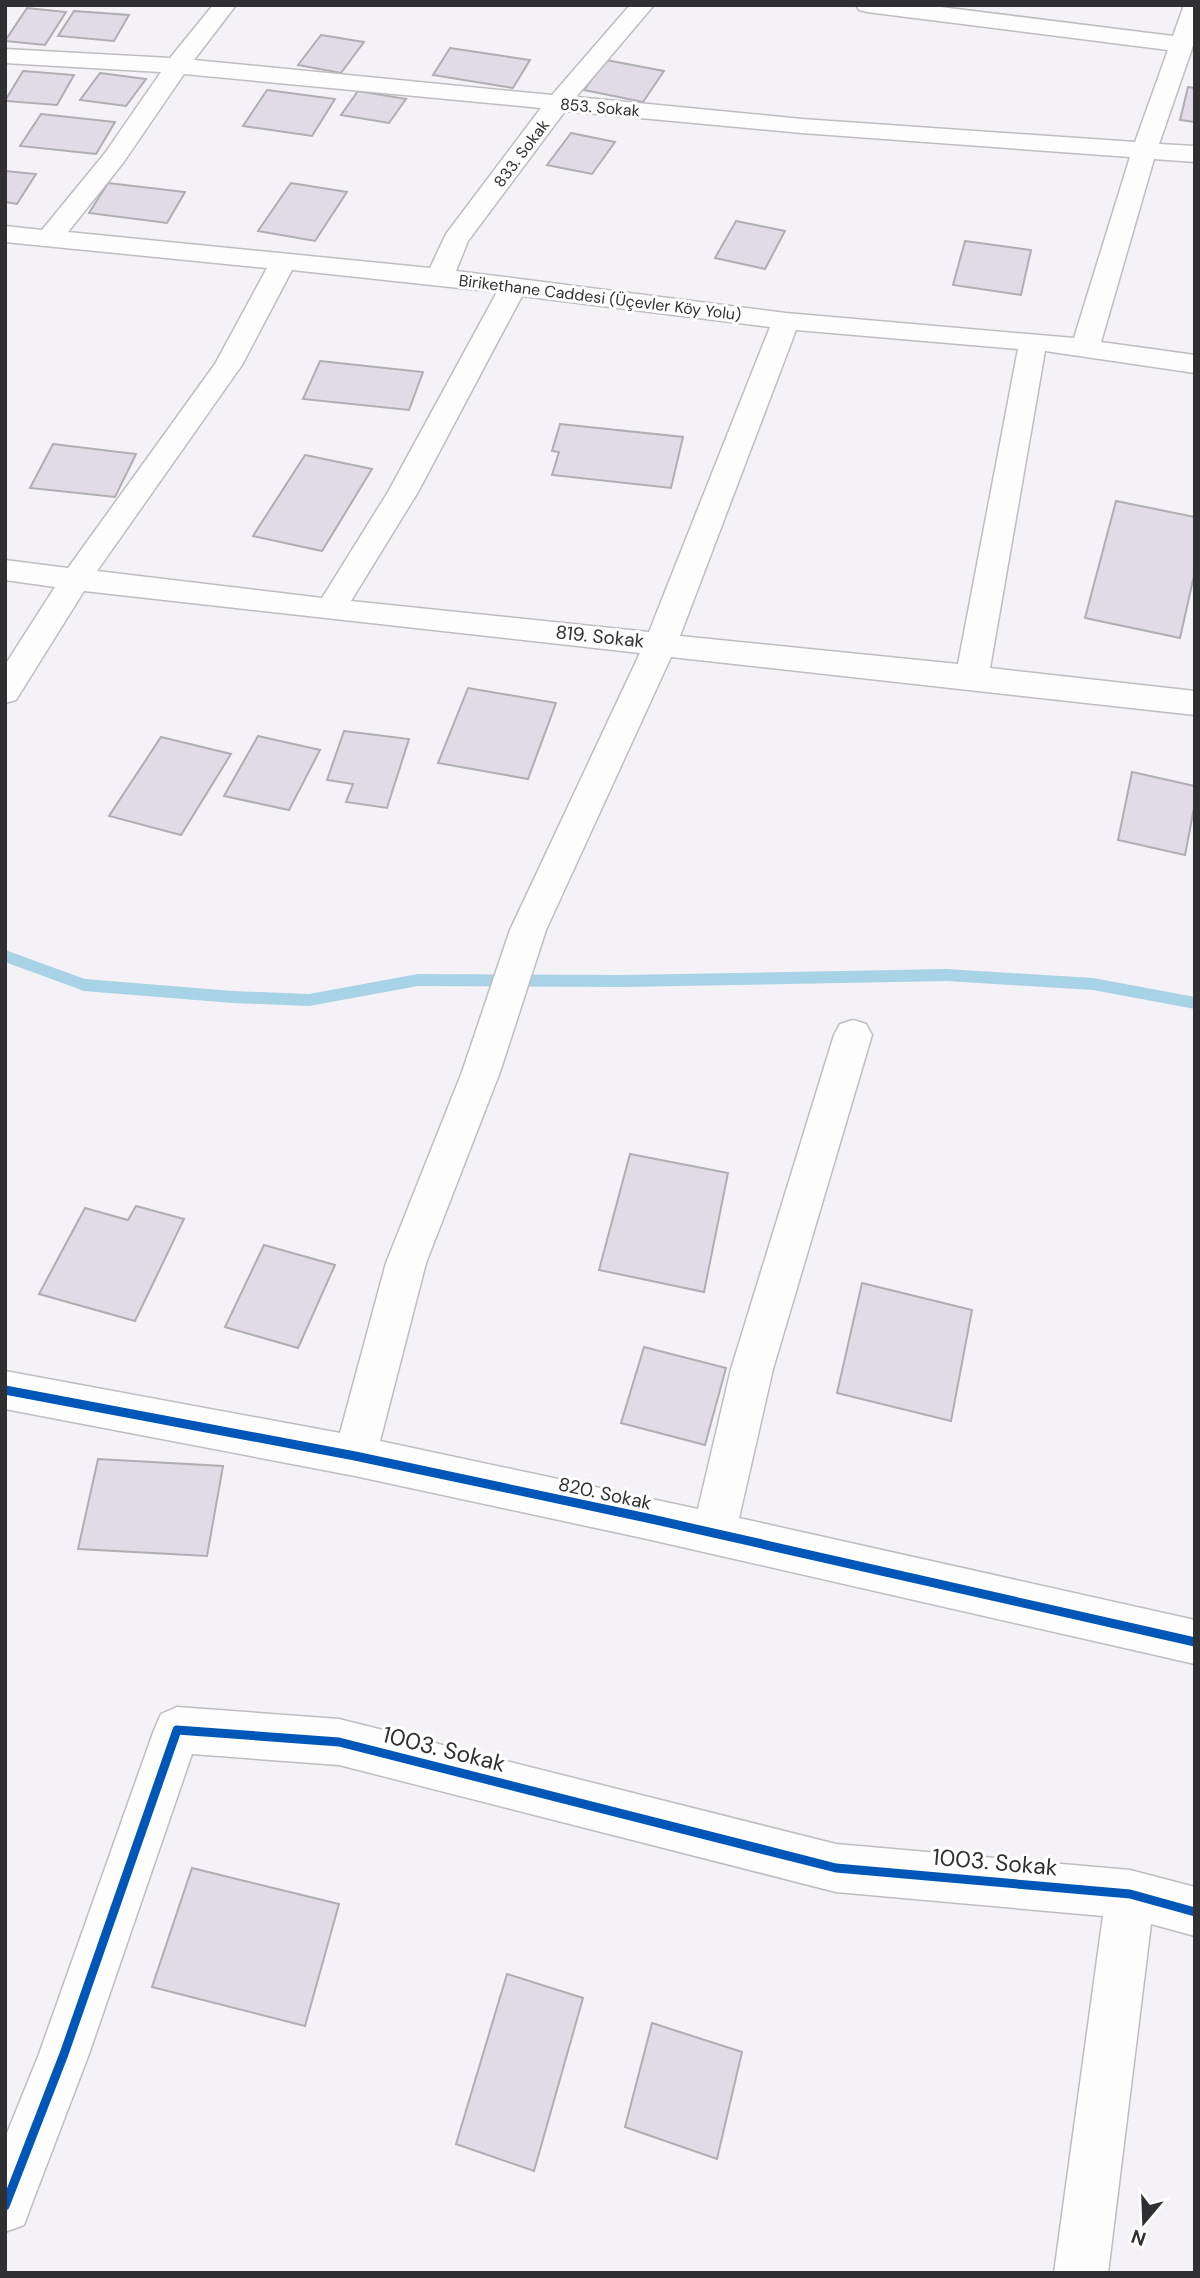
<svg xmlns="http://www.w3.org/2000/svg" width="1200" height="2278" font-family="'DM Sans',sans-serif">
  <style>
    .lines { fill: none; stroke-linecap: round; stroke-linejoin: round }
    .stream { fill: #a8d2e5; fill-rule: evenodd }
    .building { fill: #e0dbe7; stroke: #afaeb1; stroke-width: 2 }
    .minor-casing { stroke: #bebdc0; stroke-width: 3 }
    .minor { fill: #fdfdfe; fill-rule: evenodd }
    .cycleway-casing { stroke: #fff; stroke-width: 13 }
    .cycleway { stroke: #0057b8; stroke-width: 9 }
    .labels { text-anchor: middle; stroke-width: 6; stroke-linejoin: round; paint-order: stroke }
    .far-street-label { font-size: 16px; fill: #302f31; stroke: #fff }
    .street-label { font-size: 19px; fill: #302f31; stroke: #fff }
    .near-street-label { font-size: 23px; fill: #302f31; stroke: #fff }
  </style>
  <rect width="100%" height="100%" fill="#f4f2f6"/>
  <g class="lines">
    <path class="stream" d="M 5,950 L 85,979 L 233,991 L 309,994 L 418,974 L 622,975 L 947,969 L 1093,978 L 1195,997 L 1195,1009 L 1093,990 L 947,981 L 622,987 L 418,986 L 309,1006 L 233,1003 L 84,991 L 5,962 Z"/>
  </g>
  <g class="building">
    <path d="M 27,8 L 66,12 L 45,45 L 5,41 Z"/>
    <path d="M 74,11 L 129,15 L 114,41 L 58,36 Z"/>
    <path d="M 321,35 L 364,42 L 341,73 L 298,65 Z"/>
    <path d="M 450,48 L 530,60 L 513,88 L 433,75 Z"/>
    <path d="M 606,60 L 664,71 L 643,102 L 584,90 Z"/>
    <path d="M 23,71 L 74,75 L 57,105 L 5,101 Z"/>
    <path d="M 100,73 L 146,79 L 126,106 L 80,100 Z"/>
    <path d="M 1188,87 L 1195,88 L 1195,122 L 1180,120 Z"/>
    <path d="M 267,90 L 335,99 L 312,136 L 243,126 Z"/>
    <path d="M 358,91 L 406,99 L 389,123 L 341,115 Z"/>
    <path d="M 41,114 L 115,122 L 96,154 L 20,146 Z"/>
    <path d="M 571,133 L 615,142 L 592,174 L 547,165 Z"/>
    <path d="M 5,171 L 36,174 L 17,204 L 5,202 Z"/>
    <path d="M 108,183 L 185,192 L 167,223 L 89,213 Z"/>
    <path d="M 291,183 L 347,192 L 315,241 L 258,231 Z"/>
    <path d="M 736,221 L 785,231 L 765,269 L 715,258 Z"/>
    <path d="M 965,241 L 1031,250 L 1021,295 L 953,285 Z"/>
    <path d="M 320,361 L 423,372 L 409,410 L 303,399 Z"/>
    <path d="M 560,424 L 683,437 L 671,488 L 552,475 L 559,452 L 552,451 Z"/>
    <path d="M 53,444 L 136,454 L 115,497 L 30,488 Z"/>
    <path d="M 305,455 L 372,469 L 322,551 L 253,536 Z"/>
    <path d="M 1116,501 L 1195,517 L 1195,571 L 1180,638 L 1085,618 Z"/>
    <path d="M 468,688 L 556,703 L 528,779 L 438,763 Z"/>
    <path d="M 344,731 L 409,739 L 387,808 L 346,802 L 353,784 L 327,780 Z"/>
    <path d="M 258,736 L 320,750 L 289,810 L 224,796 Z"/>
    <path d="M 161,737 L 231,754 L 181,835 L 109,816 Z"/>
    <path d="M 1132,772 L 1195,786 L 1195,803 L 1185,855 L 1118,840 Z"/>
    <path d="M 630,1154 L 728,1173 L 704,1292 L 599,1270 Z"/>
    <path d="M 136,1206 L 184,1219 L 135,1321 L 39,1294 L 85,1208 L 128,1220 Z"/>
    <path d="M 264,1245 L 335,1265 L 298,1348 L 225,1327 Z"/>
    <path d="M 862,1283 L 972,1310 L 951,1421 L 837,1393 Z"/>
    <path d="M 644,1347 L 726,1368 L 705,1445 L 621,1423 Z"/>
    <path d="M 98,1459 L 223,1466 L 207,1556 L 78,1549 Z"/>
    <path d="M 192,1868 L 339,1904 L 305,2026 L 152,1987 Z"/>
    <path d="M 507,1974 L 583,1998 L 534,2171 L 456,2144 Z"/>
    <path d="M 652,2023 L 742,2052 L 717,2159 L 625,2127 Z"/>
  </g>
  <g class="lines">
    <g class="minor-casing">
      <g id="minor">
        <path d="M 213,5 L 236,5 L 194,60 L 552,95 L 630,5 L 654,5 L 576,97 L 802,119 L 1135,142 L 1168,50 L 867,12 L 859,10 L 856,5 L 925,5 L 1173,36 L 1184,5 L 1195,5 L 1195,40 L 1159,144 L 1195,146 L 1195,162 L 1154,159 L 1101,342 L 1195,355 L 1195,373 L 1045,351 L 990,668 L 1195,691 L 1195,715 L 671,657 L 546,930 L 500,1072 L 426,1263 L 380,1441 L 698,1509 L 731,1369 L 834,1035 L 840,1024 L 853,1020 L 866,1024 L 872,1035 L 773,1369 L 739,1518 L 1195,1620 L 1195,1664 L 647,1539 L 355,1476 L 5,1409 L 5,1371 L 340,1433 L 386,1263 L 462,1072 L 510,930 L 640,653 L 84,591 L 16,700 L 5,703 L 5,665 L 55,587 L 5,580 L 5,560 L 68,568 L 215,364 L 267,268 L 5,242 L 5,226 L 42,230 L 105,153 L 161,72 L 5,63 L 5,49 L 170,58 ZM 184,74 L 541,108 L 446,234 L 430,268 L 68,232 L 123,163 ZM 565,111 L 802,133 L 1130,157 L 1074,338 L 786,313 L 456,271 L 468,241 ZM 292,270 L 497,292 L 388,492 L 322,598 L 97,571 L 242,365 ZM 522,296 L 770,327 L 649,632 L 351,601 L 418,492 ZM 796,330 L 1018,349 L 958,664 L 680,636 Z"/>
        <path d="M 177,1707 L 339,1719 L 836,1844 L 1130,1870 L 1195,1887 L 1195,1936 L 1151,1924 L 1108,2273 L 1054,2273 L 1103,1916 L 836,1892 L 339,1765 L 192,1754 L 89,2054 L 31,2206 L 24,2225 L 5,2232 L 5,2138 L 39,2054 L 154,1730 L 161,1714 Z"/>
      </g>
    </g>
    <use href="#minor" class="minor"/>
    <g class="cycleway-casing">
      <g id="cycleway">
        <path d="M 5,1390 L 355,1456 L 647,1518 L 1195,1642"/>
        <path d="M 5,2206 L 64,2054 L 177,1730 L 339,1742 L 836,1868 L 1130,1894 L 1195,1912"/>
      </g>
    </g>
    <use href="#cycleway" class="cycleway"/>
  </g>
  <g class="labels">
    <g class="far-street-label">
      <text transform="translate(600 107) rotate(5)" y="6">853. Sokak</text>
      <text transform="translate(521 153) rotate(-53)" y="6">833. Sokak</text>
      <text transform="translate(600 297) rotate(7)" y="6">Birikethane Caddesi (Üçevler Köy Yolu)</text>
    </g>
    <g class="street-label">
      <text transform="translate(600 636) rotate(6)" y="7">819. Sokak</text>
      <text transform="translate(605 1493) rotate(12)" y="7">820. Sokak</text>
    </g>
    <g class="near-street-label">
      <text transform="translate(444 1749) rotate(14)" y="8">1003. Sokak</text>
      <text transform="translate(995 1862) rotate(5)" y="8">1003. Sokak</text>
    </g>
  </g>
  <rect width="1200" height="2278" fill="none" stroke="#302f31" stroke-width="14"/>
  <g transform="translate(1144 2222) rotate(199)" stroke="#ffffff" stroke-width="5" paint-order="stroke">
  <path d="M0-5L12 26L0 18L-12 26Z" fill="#302f31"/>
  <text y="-10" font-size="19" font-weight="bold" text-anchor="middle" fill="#302f31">N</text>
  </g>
</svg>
